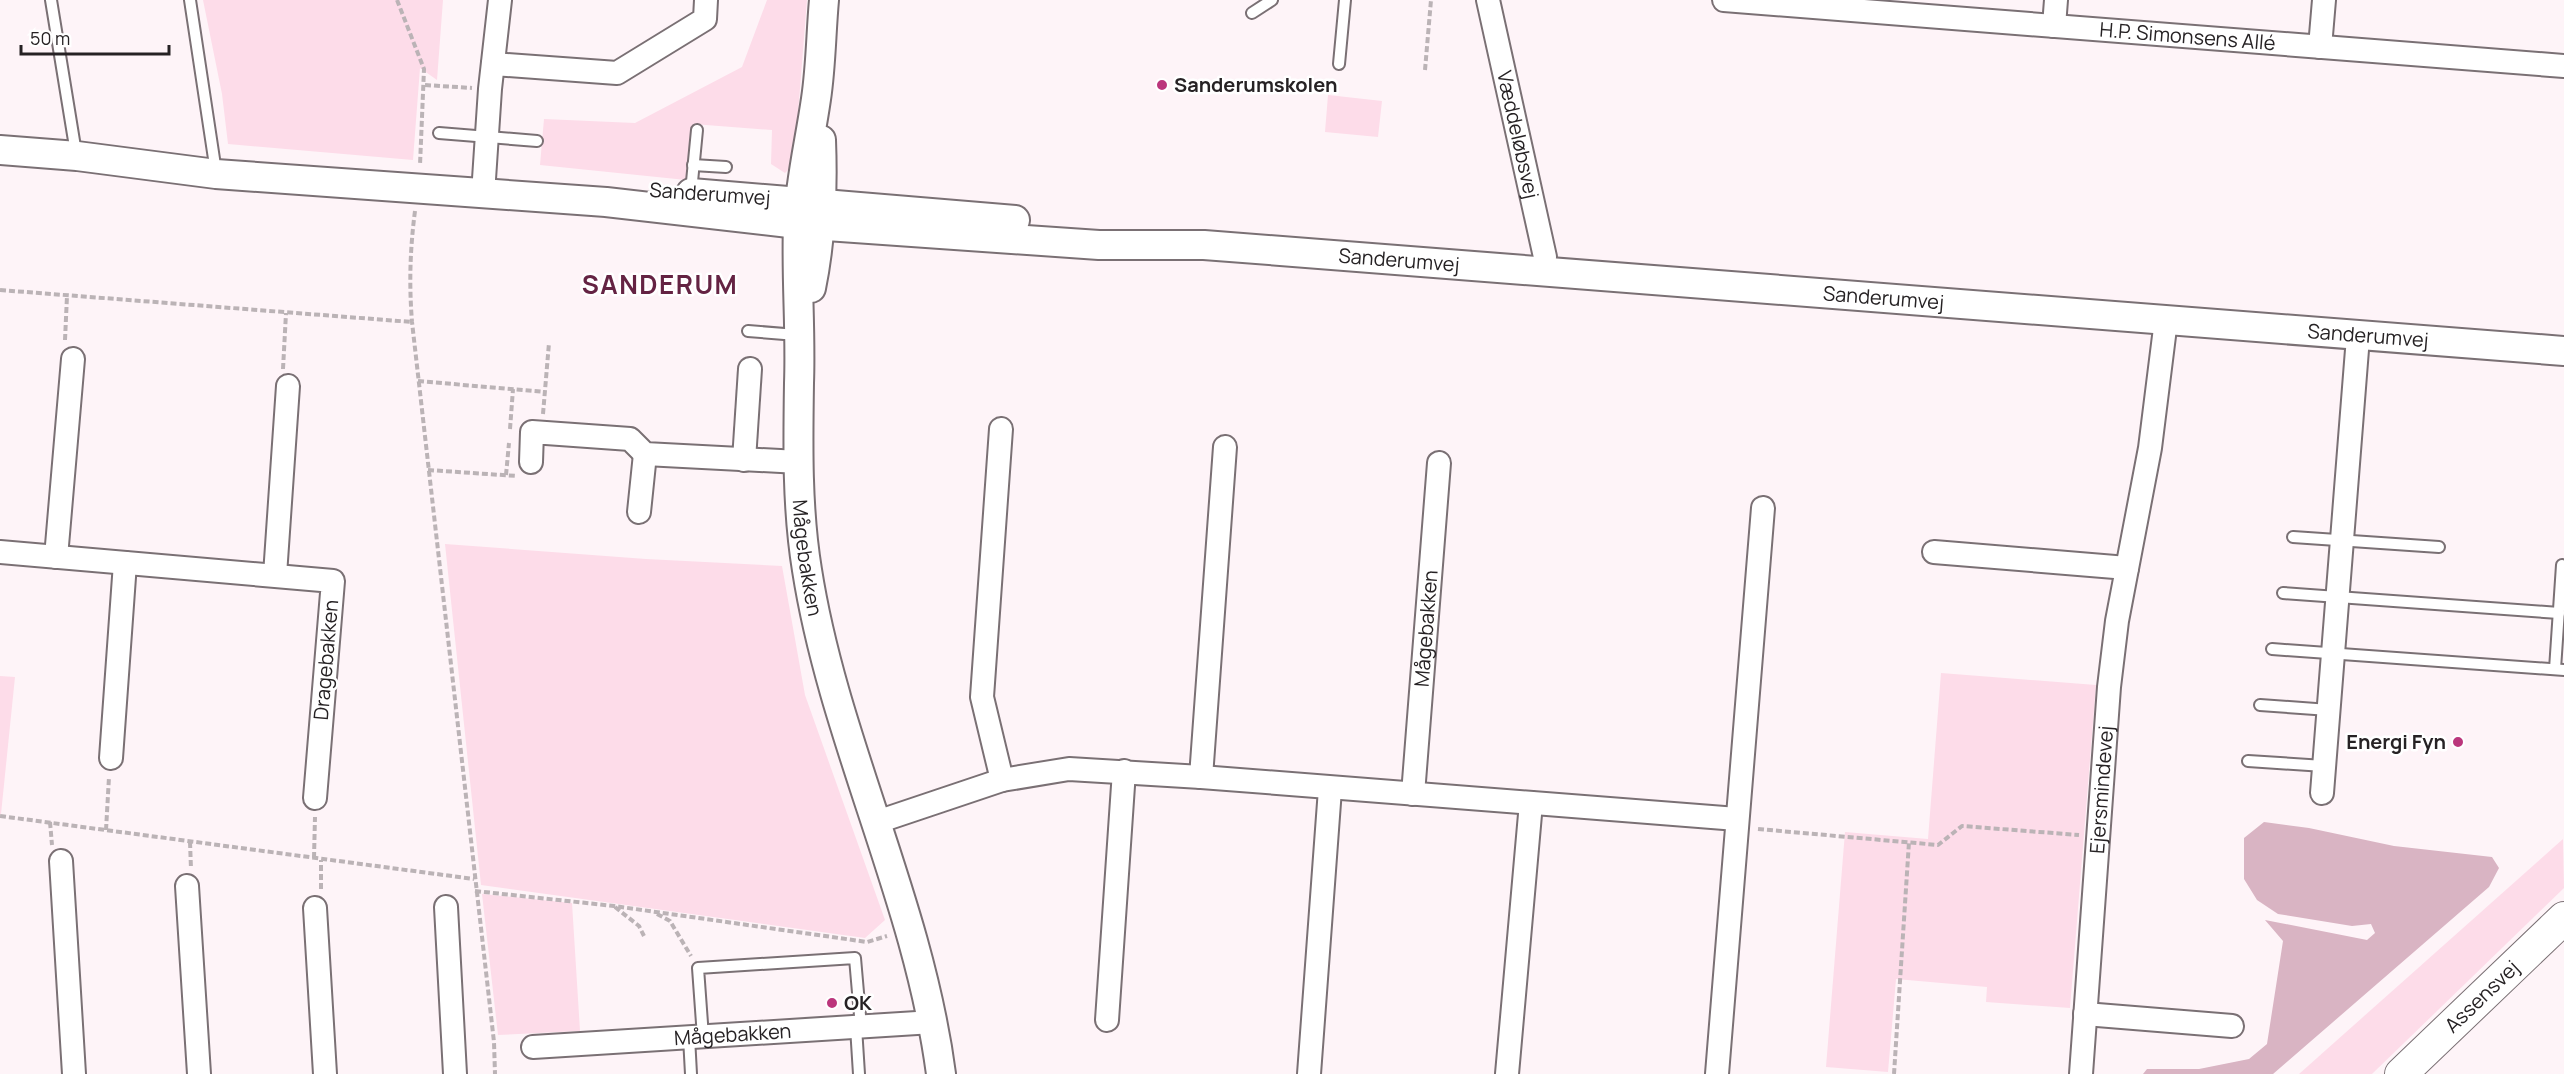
<svg xmlns="http://www.w3.org/2000/svg" width="2564" height="1074" font-family="Manrope,sans-serif">
  <style>
    .green { fill: #fddce9 }
    .water { fill: #d9b4c3 }
    .lines { fill: none; stroke-linecap: round; stroke-linejoin: round }
    .service-casing { stroke: #7a7074; stroke-width: 14 }
    .minor-casing { stroke: #7a7074; stroke-width: 26 }
    .tertiary-casing { stroke: #7a7074; stroke-width: 32 }
    .secondary-casing { stroke: #7a7074; stroke-width: 34 }
    .path { stroke: #bbb3b6; stroke-width: 4; stroke-dasharray: 6 3; stroke-linecap: butt }
    .service { stroke: #fff; stroke-width: 10 }
    .minor { stroke: #fff; stroke-width: 22 }
    .tertiary { stroke: #fff; stroke-width: 28 }
    .secondary { stroke: #fff; stroke-width: 32 }
    .poi-dot { fill: #bb367c; stroke: #fff; stroke-width: 2 }
    .labels { text-anchor: middle; stroke-width: 5; stroke-linejoin: round; paint-order: stroke }
    .street-label { font-size: 20px; fill: #262224; stroke: #fff }
    .poi-label { font-size: 20px; font-weight: bold; fill: #262224; stroke: #fff; text-anchor: start }
    .district-label { font-size: 26px; font-weight: bold; letter-spacing: 1.5px; fill: #642343; stroke: #fff }
  </style>
  <rect width="100%" height="100%" fill="#fef4f8"/>
  <g class="green">
    <path d="M 203,0 L 443,0 L 437,80 L 420,68 L 413,160 L 228,144 L 222,94 Z"/>
    <path d="M 767,0 L 807,0 L 794,164 L 785,173 L 771,164 L 772,130 L 693,124 L 686,180 L 540,165 L 544,119 L 635,123 L 742,67 Z"/>
    <path d="M 1328,95 L 1382,101 L 1378,137 L 1325,132 Z"/>
    <path d="M 445,544 L 646,559 L 782,566 L 805,695 L 885,920 L 865,938 L 481,885 Z"/>
    <path d="M 1941,673 L 2096,685 L 2070,1008 L 1986,1002 L 1987,987 L 1896,979 L 1888,1072 L 1826,1067 L 1845,832 L 1928,839 Z"/>
    <path d="M 0,676 L 15,677 L 1,814 L 0,814 Z"/>
    <path d="M 2563,839 L 2564,888 L 2372,1074 L 2299,1074 Z"/>
    <path d="M 482,894 L 572,903 L 580,1031 L 498,1035 Z"/>
  </g>
  <path class="water" d="M 2264,822 L 2309,828 L 2394,846 L 2492,857 L 2499,868 L 2489,887 L 2273,1074 L 2143,1074 L 2147,1069 L 2199,1069 L 2249,1059 L 2267,1044 L 2283,941 L 2265,920 L 2367,940 L 2375,933 L 2371,924 L 2352,926 L 2278,914 L 2257,900 L 2244,879 L 2244,838 Z"/>
  <g class="lines">
    <g class="service-casing">
      <g id="service">
        <path d="M 51,0 L 76,153"/>
        <path d="M 190,0 L 216,172"/>
        <path d="M 1252,13 L 1272,0"/>
        <path d="M 1339,64 L 1345,0"/>
        <path d="M 439,133 L 537,141"/>
        <path d="M 693,165 L 726,167"/>
        <path d="M 691,192 L 697,130"/>
        <path d="M 748,331 L 797,335"/>
        <path d="M 2293,537 L 2439,547"/>
        <path d="M 2283,593 L 2559,613"/>
        <path d="M 2272,649 L 2564,670"/>
        <path d="M 2555,669 L 2562,565"/>
        <path d="M 2260,705 L 2329,710"/>
        <path d="M 2248,761 L 2324,766"/>
        <path d="M 856,1027 L 859,1074"/>
        <path d="M 689,1037 L 691,1074"/>
        <path d="M 703,1037 L 698,968 L 855,958 L 861,1027"/>
      </g>
    </g>
    <g class="minor-casing">
      <g id="minor">
        <path id="s1" d="M 1488,0 L 1545,257 L 1543,271"/>
        <path id="s2" d="M 1724,0 L 2564,66"/>
        <path d="M 2054,26 L 2056,0"/>
        <path d="M 2320,47 L 2324,0"/>
        <path d="M 493,64 L 617,73 L 705,19 L 706,0"/>
        <path d="M 484,179 L 490,89 L 500,0"/>
        <path d="M 1001,429 L 982,697 L 1002,780"/>
        <path d="M 744,460 L 750,369"/>
        <path d="M 531,462 L 532,432 L 630,439 L 645,454 L 799,462"/>
        <path d="M 639,512 L 645,454"/>
        <path d="M 0,552 L 333,581 L 315,798"/>
        <path d="M 1934,552 L 2127,568"/>
        <path d="M 56,557 L 73,359"/>
        <path d="M 275,575 L 288,386"/>
        <path d="M 111,758 L 125,563"/>
        <path d="M 1201,777 L 1225,447"/>
        <path d="M 2322,793 L 2358,337"/>
        <path id="s3" d="M 1413,794 L 1439,463"/>
        <path d="M 877,822 L 1002,780 L 1069,769 L 1201,777 L 1737,819"/>
        <path d="M 61,861 L 74,1074"/>
        <path d="M 187,886 L 199,1074"/>
        <path d="M 446,907 L 455,1074"/>
        <path d="M 315,908 L 325,1074"/>
        <path d="M 2085,1014 L 2232,1026"/>
        <path d="M 1107,1020 L 1124,771"/>
        <path id="s4" d="M 533,1047 L 933,1022"/>
        <path d="M 1309,1074 L 1330,789"/>
        <path d="M 1507,1074 L 1531,803"/>
        <path d="M 1717,1074 L 1763,508"/>
        <path id="s5" d="M 2081,1074 L 2109,687 L 2117,621 L 2150,448 L 2166,320"/>
      </g>
    </g>
    <g class="tertiary-casing">
      <g id="tertiary">
        <path id="s6" d="M 824,0 C 821,33 821,66 816,99 C 810,141 800,181 798,224 C 796,277 801,330 799,383 C 798,445 797,509 807,570 C 834,742 918,899 941,1074"/>
        <path id="s7" d="M 0,150 L 77,156 L 216,174 L 606,202 L 798,224 L 1099,245 L 1204,245 L 2564,351"/>
        <path d="M 691,193 L 1015,220"/>
        <path d="M 811,288 C 821,239 823,191 821,140"/>
      </g>
    </g>
    <g class="secondary-casing">
      <g id="secondary">
        <path id="s8" d="M 2401,1074 L 2564,918"/>
      </g>
    </g>
    <g class="path">
      <path d="M 397,0 L 424,69 L 420,165"/>
      <path d="M 1425,70 L 1431,0"/>
      <path d="M 425,85 L 472,88"/>
      <path d="M 415,211 C 410,249 409,284 412,322 L 494,1042 L 495,1074"/>
      <path d="M 0,290 L 412,322"/>
      <path d="M 65,340 L 67,296"/>
      <path d="M 283,369 L 286,313"/>
      <path d="M 418,381 L 545,392"/>
      <path d="M 543,414 L 549,343"/>
      <path d="M 510,429 L 513,389"/>
      <path d="M 428,470 L 517,476"/>
      <path d="M 506,475 L 509,443"/>
      <path d="M 0,816 L 474,879"/>
      <path d="M 50,822 L 52,845"/>
      <path d="M 1758,829 L 1938,845 L 1962,826 L 2079,835"/>
      <path d="M 106,830 L 109,777"/>
      <path d="M 190,842 L 191,869"/>
      <path d="M 314,858 L 315,817"/>
      <path d="M 321,889 L 321,860"/>
      <path d="M 475,891 L 614,906 L 867,942 L 887,936"/>
      <path d="M 615,907 L 639,926 L 644,936"/>
      <path d="M 657,914 L 670,921 L 691,956"/>
      <path d="M 1894,1074 L 1909,842"/>
    </g>
    <use href="#service" class="service"/>
    <use href="#minor" class="minor"/>
    <use href="#tertiary" class="tertiary"/>
    <use href="#secondary" class="secondary"/>
  </g>
  <g class="poi-dot">
    <circle cx="1162" cy="85" r="6"/>
    <circle cx="2458" cy="742" r="6"/>
    <circle cx="832" cy="1003" r="6"/>
  </g>
  <g class="labels">
    <g class="street-label">
      <text dy="7" stroke="none"><textPath href="#s2" startOffset="465">H.P. Simonsens Allé</textPath></text>
      <text dy="7" stroke="none"><textPath href="#s1" startOffset="138">Væddeløbsvej</textPath></text>
      <text transform="translate(710 194) rotate(4)" y="7">Sanderumvej</text>
      <text dy="7" stroke="none"><textPath href="#s7" startOffset="1404">Sanderumvej</textPath></text>
      <text dy="7" stroke="none"><textPath href="#s7" startOffset="1890">Sanderumvej</textPath></text>
      <text dy="7" stroke="none"><textPath href="#s7" startOffset="2376">Sanderumvej</textPath></text>
      <text dy="7" stroke="none"><textPath href="#s6" startOffset="560">Mågebakken</textPath></text>
      <text dy="7" stroke="none"><textPath href="#s3" startOffset="166">Mågebakken</textPath></text>
      <text transform="translate(326 660) rotate(-85)" y="7">Dragebakken</text>
      <text dy="7" stroke="none"><textPath href="#s5" startOffset="285">Ejersmindevej</textPath></text>
      <text dy="7" stroke="none"><textPath href="#s8" startOffset="112">Assensvej</textPath></text>
      <text dy="7" stroke="none"><textPath href="#s4" startOffset="200">Mågebakken</textPath></text>
    </g>
    <g class="poi-label">
      <text x="1174" y="92">Sanderumskolen</text>
      <text x="2446" y="749" text-anchor="end">Energi Fyn</text>
      <text x="844" y="1010">OK</text>
    </g>
    <g class="district-label">
      <text x="660" y="294">SANDERUM</text>
    </g>
  </g>
  <path d="M21 45v9h148v-9" fill="none" stroke="#262224" stroke-width="3"/>
  <text x="30" y="45" font-size="18" fill="#262224" stroke="#ffffff" stroke-width="4.5" paint-order="stroke">50 m</text>
</svg>
